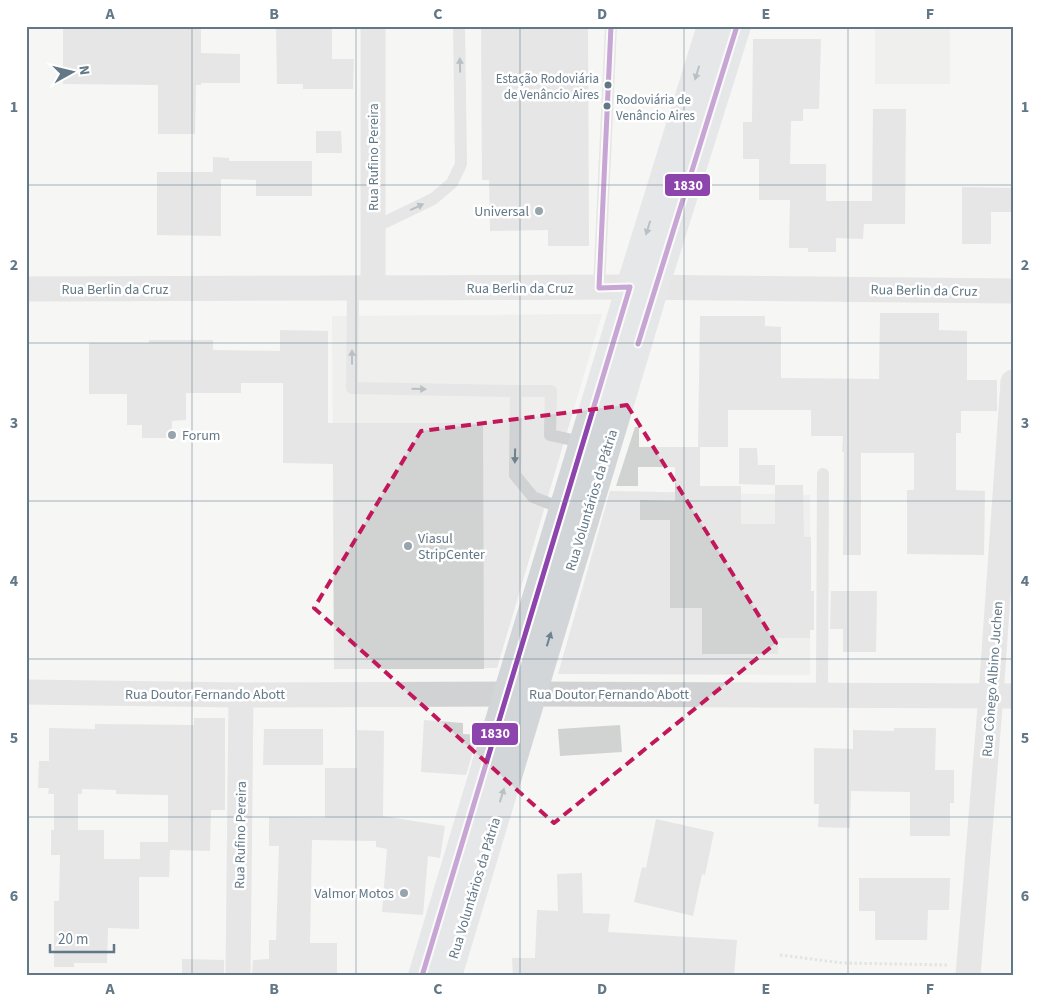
<svg xmlns="http://www.w3.org/2000/svg" width="1039" height="1002" font-family="'Source Sans 3',sans-serif">
  <style>
    .built { fill: #e6e7e6 }
    .building { fill: #d1d3d3; fill-rule: evenodd }
    .lines { fill: none; stroke-linecap: round; stroke-linejoin: round }
    .path { stroke: #cdcfcf; stroke-width: 3; stroke-dasharray: 2.5 2.5; stroke-linecap: butt }
    .lane { stroke: #d1d2d3; stroke-width: 12 }
    .street { stroke: #d1d2d3; stroke-width: 25 }
    .secondary { stroke: #d2d6d9; stroke-width: 28 }
    .bus-1-casing { stroke: #fff; stroke-width: 9 }
    .bus-1 { stroke: #8e44ad; stroke-width: 5 }
    .oneway { fill: #6d818f }
    .marked { fill: none; stroke: #c2185b; stroke-width: 4; stroke-dasharray: 10 6; stroke-linejoin: round }
    .grid { fill: none; stroke: #627887; stroke-width: 1; stroke-opacity: 0.55 }
    .bus-dot { fill: #627887; stroke: #fff; stroke-width: 2 }
    .poi-dot { fill: #96a4ad; stroke: #fff; stroke-width: 2 }
    .labels { text-anchor: middle; stroke-width: 5; stroke-linejoin: round; paint-order: stroke }
    .bus-label { font-size: 13px; fill: #627887; stroke: #fff; text-anchor: end }
    .street-label { font-size: 14px; fill: #627887; stroke: #fff }
    .poi-label { font-size: 14px; fill: #627887; stroke: #fff; text-anchor: end }
    .line-badge { stroke: #fff; stroke-width: 2 }
    .badge-label { font-size: 14px; text-anchor: middle; font-weight: bold; fill: #fff }
    .neatline { fill: none; stroke: #627887; stroke-width: 2 }
    .grid-label { font-size: 16px; text-anchor: middle; font-weight: bold; fill: #627887 }
  </style>
  <rect width="100%" height="100%" fill="#f6f6f4"/>
  <g class="built">
    <rect x="875" y="26" width="75" height="58"/>
    <path d="M 602,314 L 497,668 L 334,669 L 332,316 Z"/>
    <path d="M 610,491 L 810,495 L 810,675 L 558,674 Z"/>
  </g>
  <g class="building">
    <path d="M 63,26 L 201,26 L 201,53 L 240,54 L 240,83 L 201,83 L 201,85 L 196,85 L 195,134 L 158,134 L 158,85 L 63,84 Z"/>
    <path d="M 276,26 L 332,26 L 332,59 L 354,59 L 353,89 L 303,89 L 303,84 L 277,84 Z"/>
    <path d="M 481,26 L 588,26 L 589,246 L 548,246 L 548,230 L 490,231 L 489,180 L 482,180 Z"/>
    <path d="M 753,39 L 821,39 L 819,109 L 803,109 L 803,121 L 791,121 L 790,164 L 826,164 L 826,201 L 872,201 L 873,109 L 906,109 L 905,224 L 864,224 L 863,239 L 836,238 L 836,252 L 808,252 L 808,248 L 789,248 L 790,200 L 759,200 L 759,159 L 743,159 L 743,122 L 752,122 Z"/>
    <path d="M 316,131 L 341,131 L 342,153 L 316,153 Z"/>
    <path d="M 213,157 L 229,158 L 229,161 L 312,161 L 312,196 L 256,196 L 256,180 L 221,179 L 221,236 L 157,235 L 157,172 L 213,172 Z"/>
    <path d="M 962,187 L 1013,188 L 1013,212 L 991,212 L 991,244 L 962,244 Z"/>
    <path d="M 880,313 L 939,313 L 939,330 L 967,331 L 967,380 L 997,380 L 997,411 L 961,411 L 961,433 L 956,433 L 956,490 L 985,491 L 984,555 L 907,554 L 907,490 L 914,490 L 914,453 L 861,453 L 861,555 L 843,555 L 844,452 L 842,452 L 843,436 L 811,436 L 811,410 L 728,410 L 728,447 L 698,447 L 700,316 L 765,316 L 765,326 L 781,327 L 781,378 L 879,379 Z"/>
    <path d="M 280,330 L 328,331 L 328,423 L 483,423 L 484,669 L 334,669 L 333,464 L 283,463 L 283,383 L 241,383 L 241,393 L 186,393 L 186,420 L 172,421 L 172,438 L 142,438 L 142,425 L 127,425 L 127,394 L 89,394 L 89,343 L 149,343 L 149,340 L 213,340 L 213,350 L 280,351 Z"/>
    <path d="M 635,427 L 639,427 L 639,447 L 700,447 L 700,486 L 741,486 L 741,524 L 775,524 L 775,485 L 803,485 L 804,537 L 811,537 L 811,591 L 814,591 L 814,630 L 810,630 L 810,638 L 778,638 L 778,654 L 702,654 L 702,608 L 670,608 L 670,520 L 640,520 L 640,500 L 675,501 L 675,467 L 638,467 L 638,486 L 616,486 Z"/>
    <path d="M 739,448 L 757,448 L 758,465 L 775,465 L 775,485 L 739,484 Z"/>
    <path d="M 831,591 L 877,591 L 876,652 L 843,652 L 843,629 L 830,629 Z"/>
    <path d="M 194,718 L 225,718 L 225,810 L 211,810 L 210,851 L 170,850 L 169,877 L 139,877 L 139,929 L 108,928 L 107,963 L 74,963 L 74,967 L 54,967 L 54,901 L 59,901 L 60,855 L 51,855 L 51,830 L 54,830 L 54,794 L 48,794 L 49,788 L 38,788 L 39,761 L 49,761 L 49,728 L 95,729 L 95,724 L 194,725 ZM 82,789 L 116,790 L 116,794 L 168,795 L 168,842 L 140,842 L 140,859 L 104,859 L 104,830 L 78,830 L 78,794 L 82,794 Z"/>
    <path d="M 424,720 L 463,723 L 463,734 L 478,735 L 466,775 L 421,772 Z"/>
    <path d="M 620,725 L 622,752 L 560,756 L 558,729 Z"/>
    <path d="M 894,728 L 936,728 L 935,770 L 954,770 L 954,803 L 950,803 L 950,836 L 910,836 L 910,792 L 851,791 L 850,828 L 818,827 L 819,804 L 814,804 L 814,748 L 853,749 L 853,730 L 894,731 Z"/>
    <path d="M 264,729 L 323,729 L 323,765 L 263,765 Z"/>
    <path d="M 357,730 L 384,731 L 383,816 L 445,826 L 440,858 L 428,856 L 423,915 L 382,912 L 387,849 L 376,847 L 376,841 L 312,840 L 310,943 L 337,943 L 337,976 L 252,976 L 253,960 L 269,959 L 269,940 L 276,940 L 279,846 L 269,846 L 269,817 L 325,818 L 325,768 L 357,768 Z"/>
    <path d="M 656,819 L 714,832 L 705,875 L 702,874 L 693,916 L 634,902 L 642,867 L 646,868 Z"/>
    <path d="M 582,873 L 583,913 L 610,914 L 608,932 L 737,940 L 734,976 L 513,976 L 512,958 L 535,958 L 537,910 L 558,911 L 557,874 Z"/>
    <path d="M 859,878 L 950,878 L 949,910 L 928,910 L 927,940 L 875,940 L 875,911 L 859,911 Z"/>
    <path d="M 182,959 L 224,960 L 224,976 L 182,976 Z"/>
  </g>
  <g class="lines">
    <path class="path" d="M 780,955 L 843,963 L 948,965"/>
    <g class="lane">
      <path d="M 373,228 L 433,199 L 452,183 L 461,164 L 459,26"/>
      <path d="M 353,287 L 352,388 L 516,391 L 515,475 L 533,497 L 564,509"/>
      <path d="M 599,288 L 611,26"/>
      <path d="M 516,391 L 551,391 L 550,435 L 586,443"/>
      <path d="M 822,695 L 823,474"/>
    </g>
    <g class="street">
      <path d="M 373,26 L 373,287"/>
      <path d="M 26,289 L 630,287 L 1013,291"/>
      <path d="M 26,692 L 241,695 L 533,694 L 1013,696"/>
      <path d="M 238,976 L 241,695"/>
      <path d="M 968,976 L 991,695 L 1013,382"/>
    </g>
    <g class="secondary">
      <path d="M 422,976 L 630,287 L 711,26"/>
      <path d="M 448,976 L 655,287 L 737,26"/>
    </g>
    <g class="bus-1-casing">
      <g id="bus-1">
        <path d="M 638,344 L 737,26"/>
        <path d="M 422,976 L 630,287 L 599,288 L 611,26"/>
      </g>
    </g>
    <use href="#bus-1" class="bus-1"/>
  </g>
  <defs><path id="oneway-solid" d="M-6-.8H1V-3.2L6.5 0L1 3.2V.8H-6Z" transform="scale(1.25)"/></defs>
  <g class="oneway">
    <use href="#oneway-solid" transform="translate(460 65) rotate(-91)"/>
    <use href="#oneway-solid" transform="translate(697 73) rotate(107)"/>
    <use href="#oneway-solid" transform="translate(417 207) rotate(-25)"/>
    <use href="#oneway-solid" transform="translate(648 228) rotate(107)"/>
    <use href="#oneway-solid" transform="translate(352 357) rotate(-90)"/>
    <use href="#oneway-solid" transform="translate(419 389) rotate(1)"/>
    <use href="#oneway-solid" transform="translate(515 456) rotate(91)"/>
    <use href="#oneway-solid" transform="translate(549 639) rotate(-73)"/>
    <use href="#oneway-solid" transform="translate(502 795) rotate(-73)"/>
  </g>
  <path d="M0 0H1039V1002H0ZM 627,405 L 776,643 L 554,823 L 314,608 L 421,431 Z" fill="#f6f6f4" fill-opacity=".55" fill-rule="evenodd"/>
  <path class="marked" d="M 627,405 L 776,643 L 554,823 L 314,608 L 421,431 Z"/>
  <path class="grid" d="M 192,26 L 192,976M 356,26 L 356,976M 520,26 L 520,976M 684,26 L 684,976M 848,26 L 848,976M 26,185 L 1013,185M 26,343 L 1013,343M 26,501 L 1013,501M 26,659 L 1013,659M 26,817 L 1013,817"/>
  <g class="bus-dot">
    <circle cx="608" cy="85" r="4.5"/>
    <circle cx="607" cy="106" r="4.5"/>
  </g>
  <g class="poi-dot">
    <circle cx="539" cy="211" r="5"/>
    <circle cx="172" cy="435" r="5"/>
    <circle cx="408" cy="546" r="5"/>
    <circle cx="404" cy="893" r="5"/>
  </g>
  <g class="labels">
    <g class="bus-label">
      <text x="599" y="83">Estação Rodoviária<tspan x="599" dy="16">de Venâncio Aires</tspan></text>
      <text x="616" y="104" text-anchor="start">Rodoviária de<tspan x="616" dy="16">Venâncio Aires</tspan></text>
    </g>
    <g class="street-label">
      <text transform="translate(373 157) rotate(-90)" y="5">Rua Rufino Pereira</text>
      <text x="520" y="293">Rua Berlin da Cruz</text>
      <text x="115" y="294">Rua Berlin da Cruz</text>
      <text transform="translate(924 290) rotate(1)" y="5">Rua Berlin da Cruz</text>
      <text transform="translate(591 500) rotate(-73)" y="5">Rua Voluntários da Pátria</text>
      <text transform="translate(992 679) rotate(-86)" y="5">Rua Cônego Albino Juchen</text>
      <text x="205" y="699">Rua Doutor Fernando Abott</text>
      <text x="609" y="699">Rua Doutor Fernando Abott</text>
      <text transform="translate(240 835) rotate(-89)" y="5">Rua Rufino Pereira</text>
      <text transform="translate(474 888) rotate(-73)" y="5">Rua Voluntários da Pátria</text>
    </g>
    <g class="poi-label">
      <text x="529" y="216">Universal</text>
      <text x="182" y="440" text-anchor="start">Forum</text>
      <text x="418" y="543" text-anchor="start">Viasul<tspan x="418" dy="16">StripCenter</tspan></text>
      <text x="394" y="898">Valmor Motos</text>
    </g>
  </g>
  <g class="line-badge">
    <rect x="664" y="173" width="47" height="24" rx="5" fill="#8e44ad"/>
    <rect x="471" y="722" width="48" height="24" rx="5" fill="#8e44ad"/>
  </g>
  <g class="badge-label">
    <text x="688" y="190">1830</text>
    <text x="495" y="738">1830</text>
  </g>
  <rect width="1039" height="1002" fill="none" stroke="#ffffff" stroke-width="55"/>
  <g transform="translate(72 72) rotate(82)" stroke="#ffffff" stroke-width="4" paint-order="stroke">
  <path d="M0-4L9 19L0 12L-9 19Z" fill="#627887"/>
  <text y="-8" font-size="14" font-weight="bold" text-anchor="middle" fill="#627887">N</text>
  </g>
  <path d="M50 944v8h64v-8" fill="none" stroke="#627887" stroke-width="2.5"/>
  <text x="58" y="944" font-size="15" fill="#627887" stroke="#ffffff" stroke-width="4" paint-order="stroke">20 m</text>
  <rect x="28" y="28" width="984" height="946" class="neatline"/>
  <g class="grid-label">
    <text x="110" y="19">A</text>
    <text x="274" y="19">B</text>
    <text x="438" y="19">C</text>
    <text x="602" y="19">D</text>
    <text x="766" y="19">E</text>
    <text x="930" y="19">F</text>
    <text x="14" y="112">1</text>
    <text x="1025" y="112">1</text>
    <text x="14" y="270">2</text>
    <text x="1025" y="270">2</text>
    <text x="14" y="428">3</text>
    <text x="1025" y="428">3</text>
    <text x="14" y="586">4</text>
    <text x="1025" y="586">4</text>
    <text x="14" y="743">5</text>
    <text x="1025" y="743">5</text>
    <text x="14" y="901">6</text>
    <text x="1025" y="901">6</text>
    <text x="110" y="994">A</text>
    <text x="274" y="994">B</text>
    <text x="438" y="994">C</text>
    <text x="602" y="994">D</text>
    <text x="766" y="994">E</text>
    <text x="930" y="994">F</text>
  </g>
</svg>
